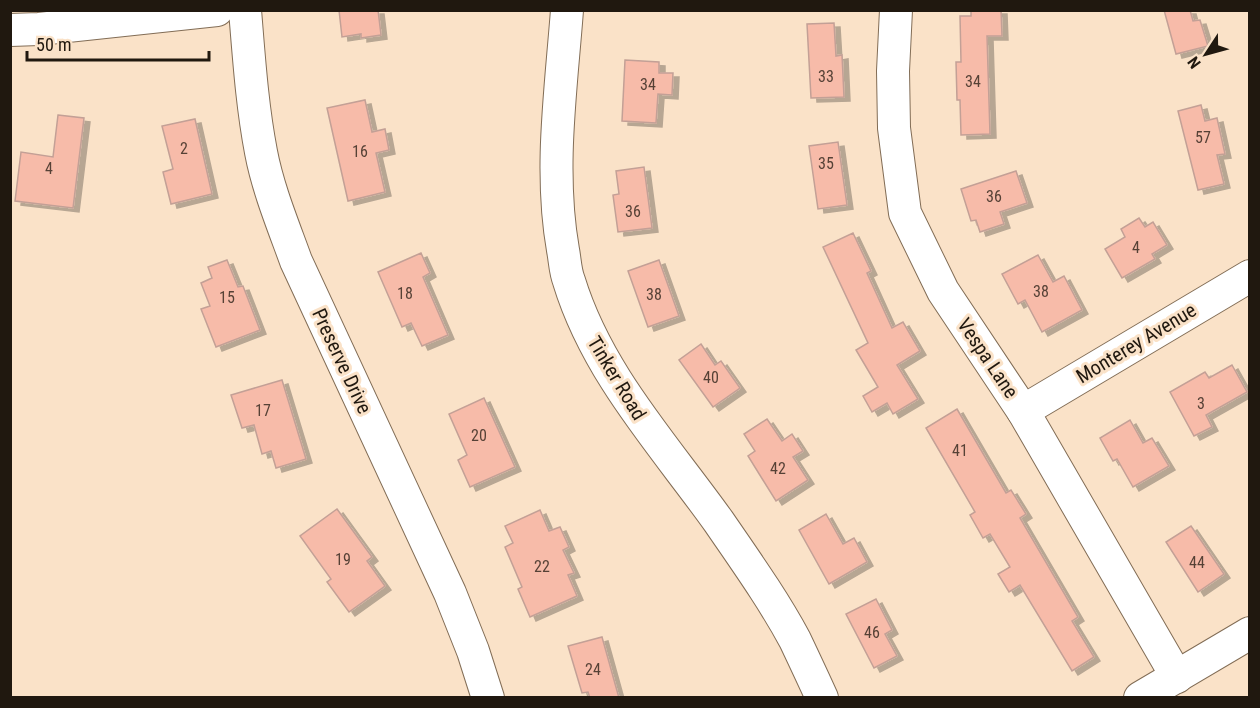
<svg xmlns="http://www.w3.org/2000/svg" width="1260" height="708" font-family="'Roboto Condensed',sans-serif">
  <style>
    .building { fill: #f7bba9; stroke: #c3a096; stroke-width: 1.5; filter: url(#shadow) }
    .lines { fill: none; stroke-linecap: round; stroke-linejoin: round }
    .minor-casing { stroke: #826d56; stroke-width: 34 }
    .minor { stroke: #fff; stroke-width: 32 }
    .labels { text-anchor: middle; stroke-width: 6; stroke-linejoin: round; paint-order: stroke }
    .number-label { font-size: 16px; fill: #564136 }
    .street-label { font-size: 20px; fill: #20180f; stroke: #fae2c8 }
  </style>
  <defs>
    <filter id="shadow"><feDropShadow dx="6" dy="4" stdDeviation="0" flood-color="#0004"/></filter>
  </defs>
  <rect width="100%" height="100%" fill="#fae2c8"/>
  <g class="building">
    <path d="M 339,10 L 378,10 L 381,35 L 361,38 L 361,34 L 342,37 Z"/>
    <path d="M 971,10 L 1001,10 L 1002,36 L 987,36 L 990,134 L 961,135 L 960,100 L 957,100 L 956,62 L 961,62 L 960,16 L 971,16 Z"/>
    <path d="M 1164,10 L 1190,10 L 1193,21 L 1200,20 L 1208,46 L 1176,54 Z"/>
    <path d="M 834,23 L 836,56 L 842,55 L 844,97 L 811,98 L 807,24 Z"/>
    <path d="M 625,60 L 659,62 L 659,73 L 673,73 L 672,95 L 658,94 L 656,123 L 622,121 Z"/>
    <path d="M 365,100 L 372,132 L 385,129 L 389,150 L 376,153 L 385,192 L 348,201 L 327,108 Z"/>
    <path d="M 1201,105 L 1205,121 L 1217,118 L 1225,154 L 1217,155 L 1224,184 L 1198,190 L 1178,111 Z"/>
    <path d="M 58,115 L 84,118 L 73,208 L 15,201 L 21,152 L 53,157 Z"/>
    <path d="M 195,119 L 212,194 L 171,204 L 163,172 L 173,169 L 162,126 Z"/>
    <path d="M 838,142 L 847,205 L 818,209 L 809,146 Z"/>
    <path d="M 644,167 L 652,228 L 618,232 L 613,195 L 619,194 L 616,171 Z"/>
    <path d="M 1016,171 L 1027,203 L 1000,212 L 1004,224 L 980,232 L 976,220 L 971,221 L 961,189 Z"/>
    <path d="M 1139,218 L 1145,227 L 1153,222 L 1167,245 L 1152,254 L 1155,259 L 1122,278 L 1105,249 L 1125,237 L 1121,229 Z"/>
    <path d="M 853,233 L 871,271 L 867,273 L 892,328 L 903,322 L 920,351 L 897,365 L 918,399 L 893,414 L 887,403 L 872,412 L 863,396 L 878,387 L 856,350 L 868,343 L 823,247 Z"/>
    <path d="M 421,253 L 430,273 L 423,277 L 448,335 L 422,346 L 411,323 L 402,327 L 378,272 Z"/>
    <path d="M 1038,255 L 1053,282 L 1064,276 L 1082,310 L 1042,332 L 1025,300 L 1018,304 L 1002,274 Z"/>
    <path d="M 227,260 L 238,287 L 243,286 L 260,330 L 216,347 L 201,309 L 210,306 L 201,283 L 212,278 L 208,267 Z"/>
    <path d="M 659,260 L 679,316 L 648,327 L 628,271 Z"/>
    <path d="M 701,344 L 715,365 L 721,361 L 740,388 L 713,407 L 679,360 Z"/>
    <path d="M 1232,365 L 1247,392 L 1206,415 L 1212,427 L 1194,436 L 1170,392 L 1205,372 L 1209,378 Z"/>
    <path d="M 282,380 L 306,459 L 276,468 L 271,451 L 262,454 L 254,425 L 242,428 L 231,395 Z"/>
    <path d="M 484,398 L 515,467 L 470,487 L 458,460 L 467,455 L 449,414 Z"/>
    <path d="M 957,409 L 1006,493 L 1011,490 L 1026,514 L 1020,518 L 1078,617 L 1072,621 L 1094,657 L 1072,671 L 1020,585 L 1009,592 L 998,574 L 1010,567 L 990,534 L 983,538 L 970,515 L 975,512 L 926,428 Z"/>
    <path d="M 767,419 L 782,441 L 792,434 L 803,451 L 793,457 L 808,480 L 776,501 L 748,456 L 755,451 L 744,434 Z"/>
    <path d="M 1130,420 L 1143,443 L 1152,438 L 1169,466 L 1133,487 L 1117,459 L 1113,461 L 1100,438 Z"/>
    <path d="M 337,509 L 372,557 L 367,561 L 385,586 L 349,612 L 327,582 L 331,579 L 300,536 Z"/>
    <path d="M 540,510 L 549,531 L 560,527 L 569,547 L 563,550 L 574,573 L 568,575 L 577,596 L 530,617 L 518,589 L 522,587 L 505,547 L 513,543 L 505,526 Z"/>
    <path d="M 826,514 L 843,544 L 854,538 L 867,562 L 829,584 L 799,530 Z"/>
    <path d="M 1191,526 L 1224,574 L 1198,592 L 1166,542 Z"/>
    <path d="M 876,599 L 892,630 L 885,634 L 897,656 L 874,668 L 846,614 Z"/>
    <path d="M 602,637 L 619,698 L 590,698 L 588,692 L 582,693 L 568,646 Z"/>
  </g>
  <g class="lines">
    <g class="minor-casing">
      <g id="minor">
        <path d="M 245,10 C 249,58 252,105 261,152 C 268,189 283,225 296,261 L 450,593 L 473,651 L 488,698"/>
        <path d="M 567,10 C 561,90 549,171 563,250 C 565,260 565,271 569,281 C 597,373 664,445 719,522 C 745,560 773,599 795,640 C 804,659 813,678 822,698"/>
        <path d="M 896,10 L 893,71 L 894,128 L 905,213 L 943,291 L 1023,411 L 1177,677"/>
        <path d="M 10,30 L 39,29 L 217,10"/>
        <path d="M 1023,411 L 1250,276"/>
        <path d="M 1140,698 L 1250,633"/>
      </g>
    </g>
    <use href="#minor" class="minor"/>
  </g>
  <g class="labels">
    <g class="number-label">
      <text x="826" y="82">33</text>
      <text x="973" y="87">34</text>
      <text x="648" y="90">34</text>
      <text x="1203" y="143">57</text>
      <text x="184" y="154">2</text>
      <text x="360" y="157">16</text>
      <text x="826" y="169">35</text>
      <text x="49" y="174">4</text>
      <text x="994" y="202">36</text>
      <text x="633" y="217">36</text>
      <text x="1136" y="253">4</text>
      <text x="1041" y="297">38</text>
      <text x="405" y="299">18</text>
      <text x="654" y="300">38</text>
      <text x="227" y="303">15</text>
      <text x="711" y="383">40</text>
      <text x="1201" y="409">3</text>
      <text x="263" y="416">17</text>
      <text x="479" y="441">20</text>
      <text x="960" y="456">41</text>
      <text x="778" y="474">42</text>
      <text x="343" y="565">19</text>
      <text x="1197" y="568">44</text>
      <text x="542" y="572">22</text>
      <text x="872" y="638">46</text>
      <text x="593" y="675">24</text>
    </g>
    <g class="street-label">
      <text transform="translate(1136 343) rotate(-31)" y="7">Monterey Avenue</text>
      <text transform="translate(988 358) rotate(56)" y="7">Vespa Lane</text>
      <text transform="translate(342 361) rotate(65)" y="7">Preserve Drive</text>
      <text transform="translate(617 378) rotate(59)" y="7">Tinker Road</text>
    </g>
  </g>
  <rect width="1260" height="708" fill="none" stroke="#20180f" stroke-width="24"/>
  <g transform="translate(1206 54) rotate(234)" stroke="#fae2c8" stroke-width="4.5" paint-order="stroke">
  <path d="M0-4.5L10 22L0 15L-10 22Z" fill="#20180f"/>
  <text y="-9" font-size="16" font-weight="bold" text-anchor="middle" fill="#20180f">N</text>
  </g>
  <path d="M27 51v9h182v-9" fill="none" stroke="#20180f" stroke-width="3"/>
  <text x="36" y="51" font-size="18" fill="#20180f" stroke="#fae2c8" stroke-width="4.5" paint-order="stroke">50 m</text>
</svg>
